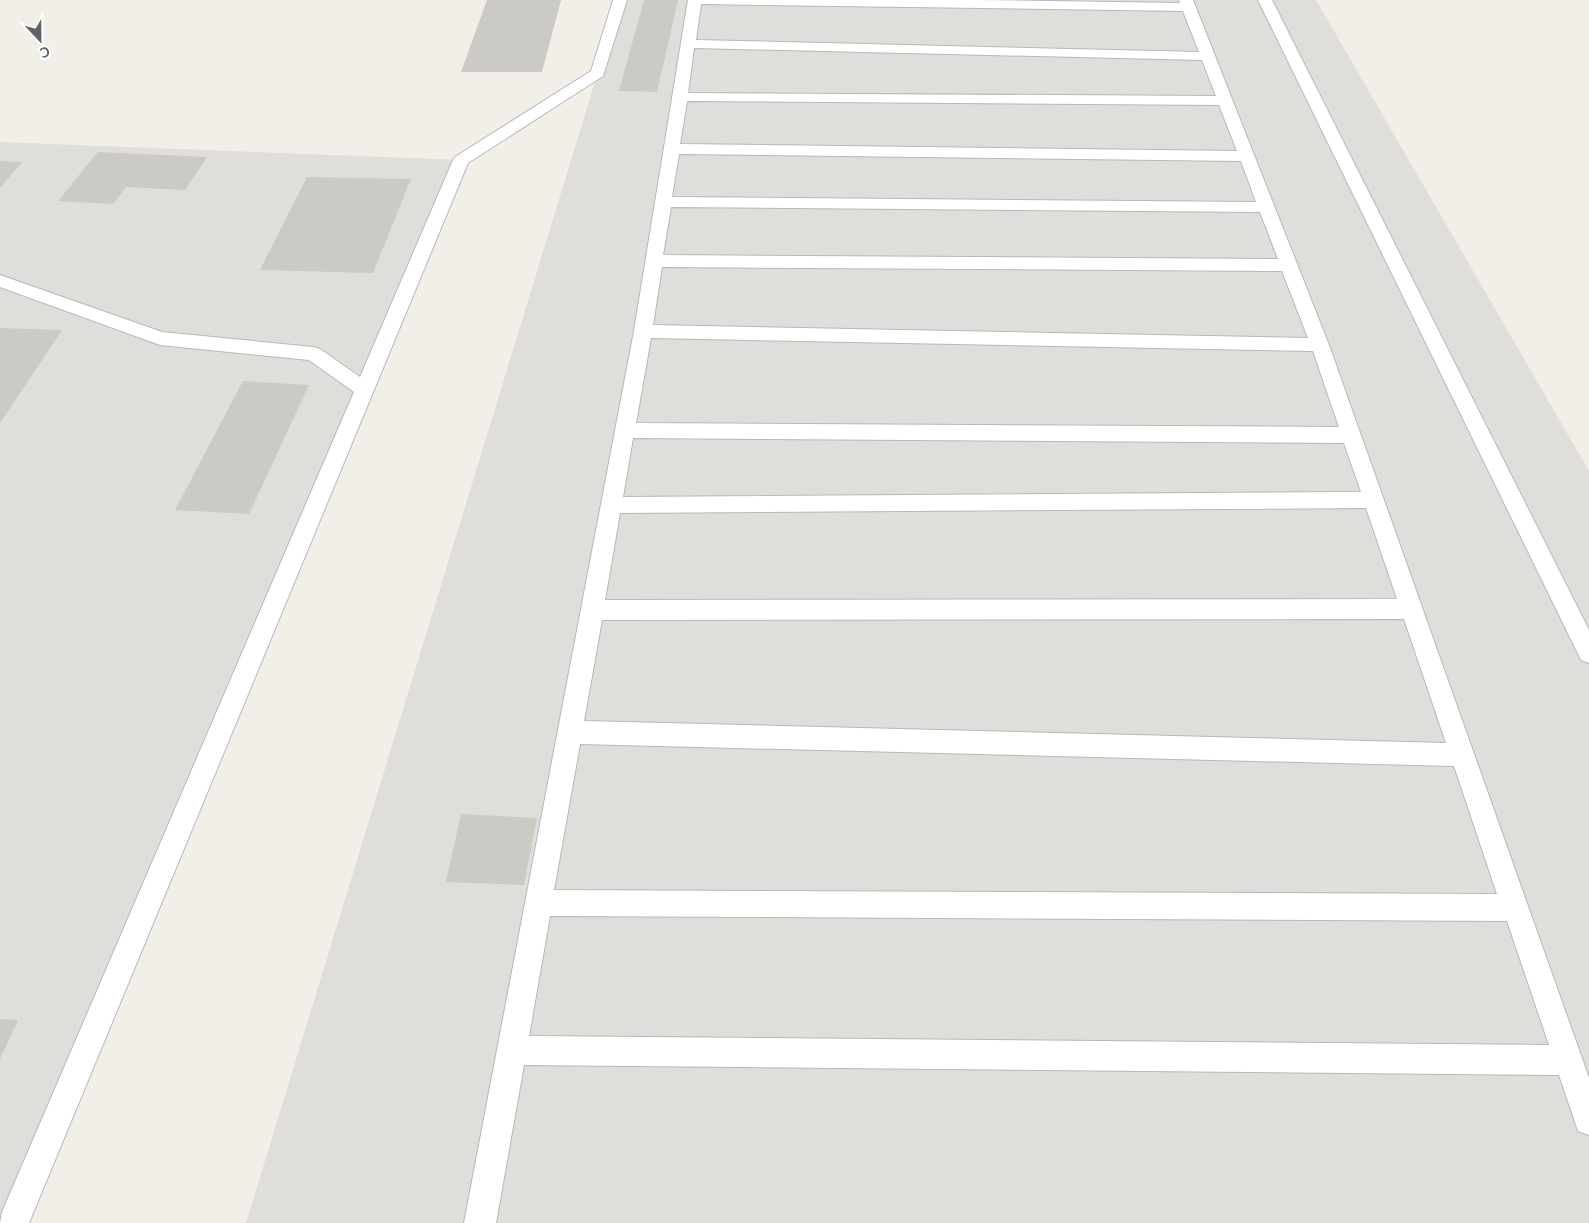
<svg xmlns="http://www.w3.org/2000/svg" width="1589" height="1223" font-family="'Nunito Sans',sans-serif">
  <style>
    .industrial { fill: #e0deda }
    .building { fill: #cccac5 }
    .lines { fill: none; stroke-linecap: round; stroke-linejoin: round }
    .service-casing { stroke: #b5b8bc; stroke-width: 2 }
    .service { fill: #fff; fill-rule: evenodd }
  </style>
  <rect width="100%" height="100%" fill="#f1efe8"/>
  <g class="industrial">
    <path d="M 620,0 L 1316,0 L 1589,471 L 1589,1223 L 246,1223 Z"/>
    <path d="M 0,142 L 461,160 L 0,1223 Z"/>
  </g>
  <g class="building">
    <path d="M 487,0 L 561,0 L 542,72 L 461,72 Z"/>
    <path d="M 644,0 L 678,0 L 657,92 L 619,91 Z"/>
    <path d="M 98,152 L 207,157 L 185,190 L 126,187 L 113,204 L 58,201 Z"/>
    <path d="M 0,161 L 22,162 L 0,188 Z"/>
    <path d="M 307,177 L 411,179 L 373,273 L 260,270 Z"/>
    <path d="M 0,328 L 62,330 L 0,423 Z"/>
    <path d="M 243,381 L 309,385 L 249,514 L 175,510 Z"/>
    <path d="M 461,814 L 537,818 L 524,885 L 446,882 Z"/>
    <path d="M 0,1019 L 18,1020 L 0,1059 Z"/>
  </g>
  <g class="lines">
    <g class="service-casing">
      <g id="service">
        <path d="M 613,0 L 627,0 L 603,76 L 468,163 L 29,1223 L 0,1223 L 2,1212 L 354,392 L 309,360 L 160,345 L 0,287 L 0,275 L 162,332 L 313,347 L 320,349 L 360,377 L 453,160 L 455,157 L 591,71 Z"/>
        <path d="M 688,0 L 980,0 L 1180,3 L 1179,0 L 1193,0 L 1329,345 L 1589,1078 L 1589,1135 L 1578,1131 L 1559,1075 L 524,1065 L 496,1223 L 464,1223 L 634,331 ZM 701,4 L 1183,11 L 1199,52 L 696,40 ZM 694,48 L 1202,60 L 1216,96 L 688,93 ZM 687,101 L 1219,105 L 1237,151 L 680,144 ZM 679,154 L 1241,161 L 1256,202 L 672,197 ZM 671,207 L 1260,212 L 1278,259 L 663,255 ZM 662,267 L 1282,271 L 1308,338 L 653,325 ZM 651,338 L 1313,351 L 1339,427 L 636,423 ZM 633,438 L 1344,443 L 1361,492 L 623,497 ZM 1366,508 L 1397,599 L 605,600 L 620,513 ZM 1404,619 L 1446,743 L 584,721 L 602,620 ZM 580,744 L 1454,766 L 1497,894 L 554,890 ZM 550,916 L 1507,921 L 1549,1045 L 529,1036 Z"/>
        <path d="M 1258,0 L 1272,0 L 1589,630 L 1589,663 L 1581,660 Z"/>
      </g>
    </g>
    <use href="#service" class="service"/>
  </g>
  <g transform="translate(40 40) rotate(158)" stroke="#ffffff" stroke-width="4" paint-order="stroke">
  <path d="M0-4L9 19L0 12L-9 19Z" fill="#5f6368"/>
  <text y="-8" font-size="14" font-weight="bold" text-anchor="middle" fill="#5f6368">С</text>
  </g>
</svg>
